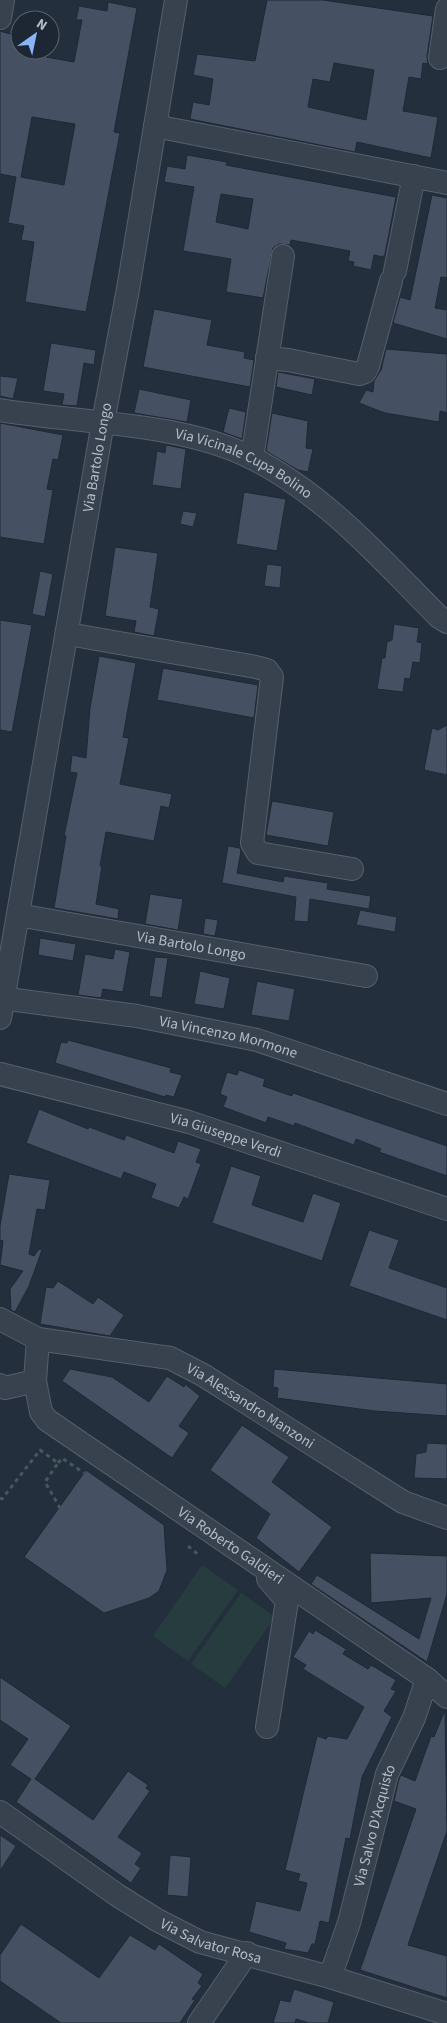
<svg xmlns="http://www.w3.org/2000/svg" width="447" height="2023" font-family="'Source Sans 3',sans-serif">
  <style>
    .green { fill: #263c3f }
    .building { fill: #455162; stroke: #1f2835; fill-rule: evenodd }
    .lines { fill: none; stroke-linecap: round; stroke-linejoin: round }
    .minor-casing { stroke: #565f6c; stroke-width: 24 }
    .path { stroke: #44595c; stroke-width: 3; stroke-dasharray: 4 4; stroke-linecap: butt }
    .minor { stroke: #38414e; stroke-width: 22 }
    .labels { text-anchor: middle; stroke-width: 5; stroke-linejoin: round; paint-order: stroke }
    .street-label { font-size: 15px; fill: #b4bcc9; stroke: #1d2633 }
  </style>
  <rect width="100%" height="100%" fill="#242f3e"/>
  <g class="green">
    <path d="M 202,1565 L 238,1590 L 188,1661 L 153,1636 Z"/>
    <path d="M 241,1593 L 275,1617 L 225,1688 L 191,1664 Z"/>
  </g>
  <g class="building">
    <path d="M 267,0 L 323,0 L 433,16 L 427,56 L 428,64 L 423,63 L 421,79 L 409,77 L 403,111 L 438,117 L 431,158 L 357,142 L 355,152 L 190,119 L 193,102 L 209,105 L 213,79 L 193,75 L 197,54 L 255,61 ZM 334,63 L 374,70 L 366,120 L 308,107 L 313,79 L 330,82 Z"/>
    <path d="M 108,2 L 137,8 L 114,132 L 120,133 L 86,312 L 25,302 L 34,242 L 21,240 L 24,226 L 8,223 L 16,177 L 0,174 L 0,31 L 20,37 L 20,50 L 48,50 L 46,57 L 74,62 L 82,20 L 76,20 L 79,6 L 107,11 ZM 32,117 L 75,124 L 64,185 L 21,177 Z"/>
    <path d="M 187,155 L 227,162 L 226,165 L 396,197 L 385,254 L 383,257 L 374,255 L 371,270 L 353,266 L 354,262 L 348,261 L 350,251 L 291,240 L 290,245 L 279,244 L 273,248 L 263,298 L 226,292 L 231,259 L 183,251 L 194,187 L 164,182 L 167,166 L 185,169 ZM 221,194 L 253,199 L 248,229 L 216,222 Z"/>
    <path d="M 432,195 L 447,198 L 447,278 L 441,277 L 435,308 L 447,310 L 447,339 L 393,323 L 400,297 L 410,300 Z"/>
    <path d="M 154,309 L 212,320 L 207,345 L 245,352 L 244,358 L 254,360 L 250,387 L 143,367 Z"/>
    <path d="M 51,343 L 96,350 L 94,365 L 84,363 L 77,406 L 62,405 L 64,394 L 43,391 Z"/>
    <path d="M 386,349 L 447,354 L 447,413 L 440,411 L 439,422 L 385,413 L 359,403 L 366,390 L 373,392 L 374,381 L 381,370 Z"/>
    <path d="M 278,372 L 315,379 L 312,395 L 276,387 Z"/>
    <path d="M 0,376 L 18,378 L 13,399 L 0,396 Z"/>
    <path d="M 139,389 L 191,400 L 187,422 L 134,413 Z"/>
    <path d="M 229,408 L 246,412 L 242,439 L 223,432 Z"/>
    <path d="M 272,413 L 308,421 L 306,448 L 313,449 L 308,472 L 298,470 L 266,451 Z"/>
    <path d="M 0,423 L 63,435 L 58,460 L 53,459 L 47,489 L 53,490 L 44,544 L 0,537 Z"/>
    <path d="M 166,445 L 186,449 L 181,489 L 152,485 L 157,451 L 165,453 Z"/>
    <path d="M 244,492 L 286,499 L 277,551 L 236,544 Z"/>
    <path d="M 183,511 L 197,513 L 193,527 L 180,524 Z"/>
    <path d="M 115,547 L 158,553 L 150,607 L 159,609 L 154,636 L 134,632 L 136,621 L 105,616 Z"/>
    <path d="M 267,564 L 282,566 L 280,588 L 264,586 Z"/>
    <path d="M 40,571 L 53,574 L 45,617 L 32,614 Z"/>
    <path d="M 0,620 L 32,625 L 12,732 L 0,730 Z"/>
    <path d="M 394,624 L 419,628 L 417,642 L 422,643 L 420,663 L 413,662 L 410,679 L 405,678 L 403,692 L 377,689 L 382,658 L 385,658 L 387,642 L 392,640 Z"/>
    <path d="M 99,656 L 136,663 L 123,737 L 129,738 L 120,784 L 172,794 L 169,808 L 161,806 L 154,841 L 106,832 L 100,866 L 102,866 L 96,904 L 119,909 L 118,919 L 54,908 L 66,836 L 64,836 L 77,773 L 70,772 L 72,755 L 86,758 L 90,708 Z"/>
    <path d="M 163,668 L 258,685 L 254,718 L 157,700 Z"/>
    <path d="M 447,725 L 447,775 L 424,770 L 432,728 L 438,730 Z"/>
    <path d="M 272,801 L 334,812 L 328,846 L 266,835 Z"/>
    <path d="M 228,846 L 240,848 L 241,851 L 237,873 L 283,882 L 284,876 L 328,883 L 327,889 L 371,896 L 369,909 L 310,899 L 308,922 L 294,921 L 296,897 L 222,883 Z"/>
    <path d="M 150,894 L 183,899 L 178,930 L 145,924 Z"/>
    <path d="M 360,910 L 397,917 L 395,932 L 356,925 Z"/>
    <path d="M 205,918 L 218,920 L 215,936 L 203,934 Z"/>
    <path d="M 40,938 L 76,944 L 73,961 L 38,955 Z"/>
    <path d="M 115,949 L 130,952 L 123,992 L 103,989 L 101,998 L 78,995 L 85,954 L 113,959 Z"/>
    <path d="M 155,957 L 168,958 L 162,998 L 149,996 Z"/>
    <path d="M 200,971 L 230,978 L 224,1009 L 194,1004 Z"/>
    <path d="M 257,981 L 295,989 L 289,1021 L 251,1015 Z"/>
    <path d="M 68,1040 L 171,1068 L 170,1072 L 182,1075 L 174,1097 L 166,1095 L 165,1097 L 55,1063 L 61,1042 L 67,1043 Z"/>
    <path d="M 239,1070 L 265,1079 L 263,1086 L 292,1096 L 293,1093 L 447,1146 L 447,1176 L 379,1152 L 381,1149 L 356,1139 L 354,1145 L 295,1123 L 294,1126 L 268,1117 L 266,1123 L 223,1107 L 227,1097 L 220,1094 L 227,1072 L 237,1075 Z"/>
    <path d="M 39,1109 L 88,1129 L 89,1127 L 124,1140 L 126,1135 L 174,1153 L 178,1141 L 201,1149 L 196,1162 L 201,1164 L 188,1199 L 184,1197 L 179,1208 L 151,1198 L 156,1184 L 124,1172 L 121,1179 L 26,1143 Z"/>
    <path d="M 231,1166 L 261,1176 L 252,1205 L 303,1222 L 313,1193 L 341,1203 L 322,1261 L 212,1223 Z"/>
    <path d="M 9,1174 L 50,1180 L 45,1210 L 37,1209 L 29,1254 L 34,1256 L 39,1249 L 42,1250 L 29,1286 L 15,1312 L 11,1310 L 10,1289 L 23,1271 L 0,1265 L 3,1241 L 0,1240 L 0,1226 Z"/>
    <path d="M 369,1230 L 399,1240 L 389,1268 L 447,1288 L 447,1320 L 349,1286 Z"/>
    <path d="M 58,1281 L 93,1304 L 98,1297 L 124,1315 L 110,1336 L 40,1324 L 46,1287 L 53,1288 Z"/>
    <path d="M 70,1369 L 112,1377 L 149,1402 L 167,1376 L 184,1387 L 185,1384 L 200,1396 L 179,1426 L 189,1433 L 172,1458 L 62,1381 Z"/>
    <path d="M 274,1369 L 447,1384 L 447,1416 L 375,1411 L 277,1398 L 278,1388 L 273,1387 Z"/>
    <path d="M 242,1425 L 289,1457 L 272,1482 L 332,1527 L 299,1572 L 256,1538 L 270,1514 L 210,1470 Z"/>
    <path d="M 427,1443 L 447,1444 L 447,1479 L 414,1478 L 416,1454 L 426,1452 Z"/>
    <path d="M 86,1470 L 164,1525 L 167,1570 L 159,1591 L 149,1598 L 104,1613 L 24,1557 Z"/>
    <path d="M 370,1553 L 447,1556 L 447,1594 L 427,1662 L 311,1584 L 317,1575 L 419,1639 L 431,1598 L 371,1603 Z"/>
    <path d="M 315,1630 L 346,1649 L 343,1654 L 368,1669 L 371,1665 L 396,1680 L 391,1689 L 396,1691 L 384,1711 L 392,1717 L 362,1777 L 350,1839 L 346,1838 L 329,1923 L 320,1921 L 315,1944 L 312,1944 L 308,1953 L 284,1949 L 286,1943 L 249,1932 L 256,1901 L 300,1911 L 307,1883 L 298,1881 L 300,1874 L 285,1870 L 317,1736 L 326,1739 L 328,1736 L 347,1739 L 364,1707 L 303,1669 L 306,1665 L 293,1657 L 309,1631 L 313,1634 Z"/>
    <path d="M 0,1677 L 71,1726 L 35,1779 L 93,1820 L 128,1771 L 148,1785 L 146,1788 L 150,1791 L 118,1837 L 142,1853 L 135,1864 L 141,1868 L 131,1883 L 16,1802 L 31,1779 L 10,1765 L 28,1739 L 0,1720 Z"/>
    <path d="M 445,1710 L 447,1831 L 408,1945 L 447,1956 L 447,1998 L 360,1970 L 416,1809 L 394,1801 L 399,1779 L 401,1775 L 415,1781 L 431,1736 L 434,1737 Z"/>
    <path d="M 0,1835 L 16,1846 L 0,1871 Z"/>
    <path d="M 170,1855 L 191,1857 L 188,1897 L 167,1895 Z"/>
    <path d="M 21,1924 L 99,1978 L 130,1935 L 155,1950 L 159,1944 L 203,1974 L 198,1983 L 202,1986 L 192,1999 L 195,2000 L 180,2023 L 61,2023 L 0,1981 L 0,1955 Z"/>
    <path d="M 294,1989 L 334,2002 L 328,2023 L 309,2023 L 296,2019 L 295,2023 L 273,2023 L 280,2000 L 290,2002 Z"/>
  </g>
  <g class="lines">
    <g class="minor-casing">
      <g id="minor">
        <path d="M 0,18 L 3,0"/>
        <path d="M 440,58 L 447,9"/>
        <path d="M 155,126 L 447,183"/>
        <path d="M 395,271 L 414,176"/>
        <path d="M 267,358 L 288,360 L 359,374 L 365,372 L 368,366 L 391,281"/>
        <path id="s1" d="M 0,410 C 78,423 181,422 252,458 C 326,495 382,560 439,617 L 447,622"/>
        <path d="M 252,458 L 283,256"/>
        <path d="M 68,634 L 256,667 L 267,670 L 272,677 L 252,843 L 258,853 L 352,869"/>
        <path id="s2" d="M 18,915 L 366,976"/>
        <path id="s3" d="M 0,998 L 137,1016 L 257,1040 L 447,1104"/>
        <path id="s4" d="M 0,1018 L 103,422 L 128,289 L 176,0"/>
        <path id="s5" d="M 0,1074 L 189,1122 L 447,1209"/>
        <path id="s6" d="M 0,1319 L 38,1339 L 170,1358 L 203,1375 L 403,1502 L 447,1518"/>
        <path id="s7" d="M 35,1381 L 41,1412 L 47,1420 L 427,1679 L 447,1697"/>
        <path d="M 0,1385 L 5,1388 L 35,1381 L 38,1339"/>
        <path d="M 267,1727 L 287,1601 L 268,1579"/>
        <path id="s8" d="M 0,1812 L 117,1895 L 157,1920 L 200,1942 L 330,1977 L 447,2014"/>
        <path id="s9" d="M 330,1977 L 349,1923 L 387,1774 L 414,1718 L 427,1679"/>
        <path d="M 199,2023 L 247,1953"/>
      </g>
    </g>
    <g class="path">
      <path d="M 58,1463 L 62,1458 L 84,1473"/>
      <path d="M 0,1498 L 2,1499 L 40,1450 L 58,1463 L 45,1482 L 60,1508"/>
      <path d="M 188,1546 L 200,1556"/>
    </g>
    <use href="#minor" class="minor"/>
  </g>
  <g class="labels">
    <g class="street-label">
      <text dy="5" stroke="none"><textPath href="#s4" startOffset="569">Via Bartolo Longo</textPath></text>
      <text dy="5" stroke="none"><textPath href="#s1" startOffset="252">Via Vicinale Cupa Bolino</textPath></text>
      <text dy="5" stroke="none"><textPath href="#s2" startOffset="176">Via Bartolo Longo</textPath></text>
      <text dy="5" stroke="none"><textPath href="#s3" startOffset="232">Via Vincenzo Mormone</textPath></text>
      <text dy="5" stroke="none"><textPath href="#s5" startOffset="234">Via Giuseppe Verdi</textPath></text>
      <text dy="5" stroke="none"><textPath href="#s6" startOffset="270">Via Alessandro Manzoni</textPath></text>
      <text dy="5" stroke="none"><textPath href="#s7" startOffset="264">Via Roberto Galdieri</textPath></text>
      <text dy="5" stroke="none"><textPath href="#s9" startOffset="158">Via Salvo D'Acquisto</textPath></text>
      <text dy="5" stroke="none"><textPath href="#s8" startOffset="249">Via Salvator Rosa</textPath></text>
    </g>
  </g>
  <g transform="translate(35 35) rotate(33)"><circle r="24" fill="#1d2633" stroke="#59626f"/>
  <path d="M0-4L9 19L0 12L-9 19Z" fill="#8ab4f8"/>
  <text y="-8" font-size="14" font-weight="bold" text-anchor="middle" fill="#b4bcc9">N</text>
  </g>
</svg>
